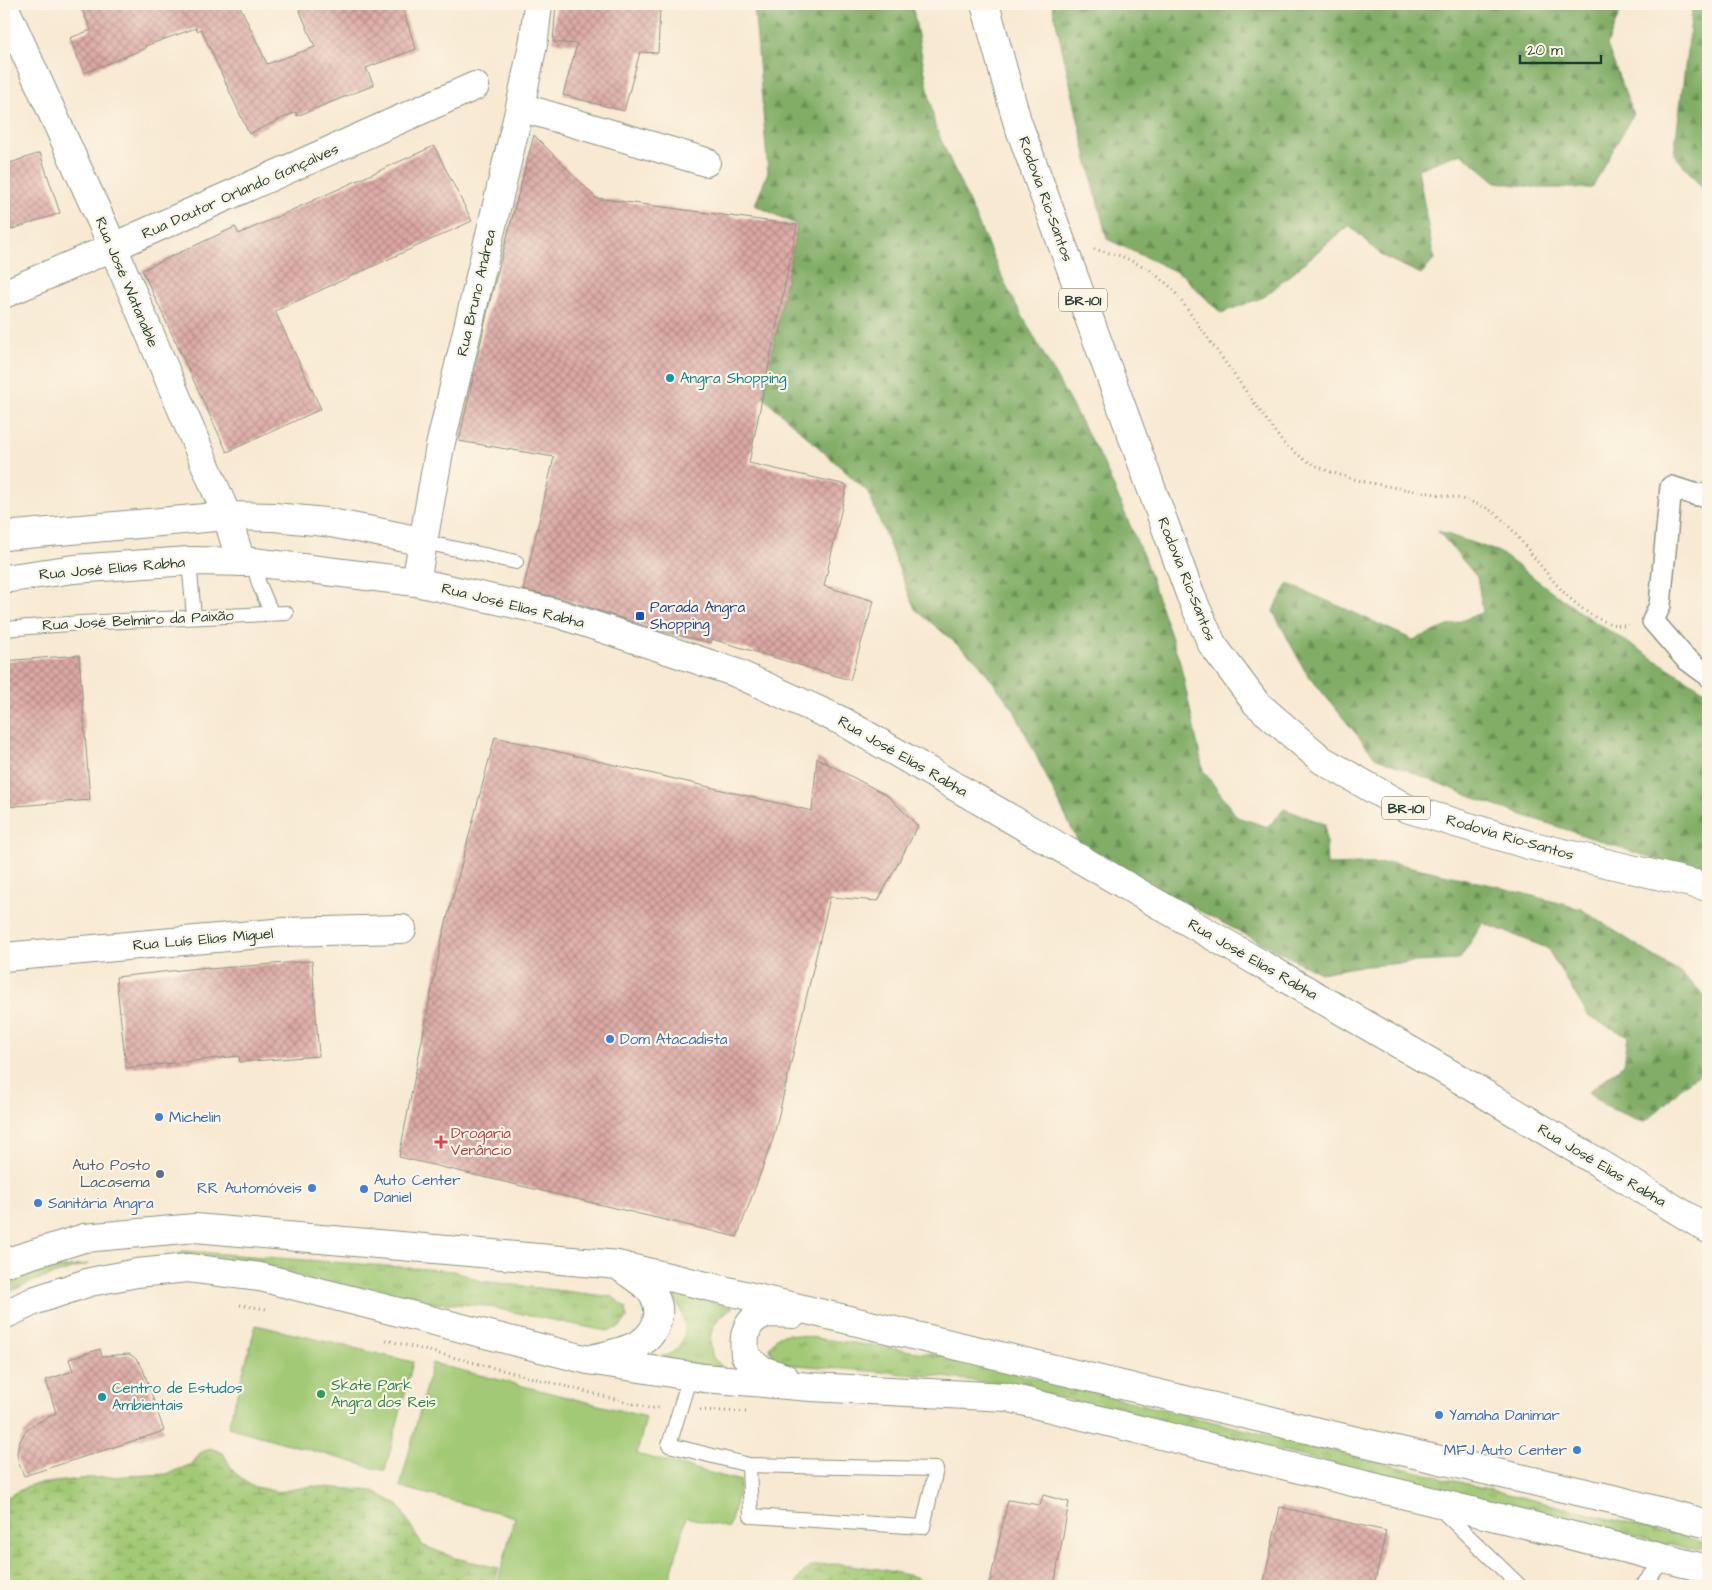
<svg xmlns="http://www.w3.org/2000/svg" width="1712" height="1590" font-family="'Architects Daughter',sans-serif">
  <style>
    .grass { fill: url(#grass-tufts); stroke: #608354 }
    .forest { fill: url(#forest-firs); stroke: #50754d }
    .wetland { fill: url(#wetland-marsh); stroke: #608354 }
    .park { fill: #a2c974; stroke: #608354 }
    .building { fill: url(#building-cross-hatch) }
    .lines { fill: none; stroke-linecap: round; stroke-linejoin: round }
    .service-casing { stroke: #8c9383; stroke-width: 16 }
    .pedestrian-casing { stroke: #8c9383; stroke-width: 24 }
    .minor-casing { stroke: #8c9383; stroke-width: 30 }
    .tertiary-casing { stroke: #8c9383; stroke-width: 30 }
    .secondary-casing { stroke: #8c9383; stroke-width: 30 }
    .trunk-casing { stroke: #8c9383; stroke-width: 30 }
    .path { stroke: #8c9383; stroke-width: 3; stroke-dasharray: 1 4; stroke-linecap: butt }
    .service { stroke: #fff; stroke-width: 14 }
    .pedestrian { stroke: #fff; stroke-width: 21 }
    .minor { stroke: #fff; stroke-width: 28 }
    .tertiary { stroke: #fff; stroke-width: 28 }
    .secondary { stroke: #fff; stroke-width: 28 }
    .trunk { stroke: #fff; stroke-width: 28 }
    .culture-dot { fill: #0f9aa8; stroke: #fcf5e5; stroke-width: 2 }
    .transit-dot { fill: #1a4fb4; stroke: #fcf5e5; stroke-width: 2 }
    .shop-dot { fill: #3f7fe0; stroke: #fcf5e5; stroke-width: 2 }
    .health-dot { fill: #e0444e; stroke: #fcf5e5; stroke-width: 2 }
    .service-dot { fill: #5c6f8a; stroke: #fcf5e5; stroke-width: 2 }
    .leisure-dot { fill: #2e9e5b; stroke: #fcf5e5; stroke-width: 2 }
    .labels { text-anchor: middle; stroke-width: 4.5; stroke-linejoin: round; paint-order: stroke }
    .shield { fill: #fcf5e5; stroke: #617469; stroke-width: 1 }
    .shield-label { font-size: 14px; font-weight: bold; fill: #1f3d34 }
    .street-label { font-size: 15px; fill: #1f3d34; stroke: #fcf5e5 }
    .culture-label { font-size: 15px; fill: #0d838f; stroke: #fcf5e5; text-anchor: start }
    .transit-label { font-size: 15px; fill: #164399; stroke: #fcf5e5; text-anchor: start }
    .shop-label { font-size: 15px; fill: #366cbe; stroke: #fcf5e5; text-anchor: start }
    .health-label { font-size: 15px; fill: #be3a42; stroke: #fcf5e5; text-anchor: start }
    .service-label { font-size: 15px; fill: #4e5e75; stroke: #fcf5e5; text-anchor: end }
    .leisure-label { font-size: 15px; fill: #27864d; stroke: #fcf5e5; text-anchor: start }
  </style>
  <defs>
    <pattern id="grass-tufts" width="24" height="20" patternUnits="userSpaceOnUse" patternTransform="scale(1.25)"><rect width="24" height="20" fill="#a2c974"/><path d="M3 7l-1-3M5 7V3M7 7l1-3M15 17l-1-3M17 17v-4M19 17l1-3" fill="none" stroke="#83a460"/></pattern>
    <pattern id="forest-firs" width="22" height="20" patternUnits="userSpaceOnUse" patternTransform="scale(1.25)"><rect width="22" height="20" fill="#81ad66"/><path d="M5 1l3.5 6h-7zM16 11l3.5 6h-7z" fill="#698e55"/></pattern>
    <pattern id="wetland-marsh" width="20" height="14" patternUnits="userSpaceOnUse" patternTransform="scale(1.25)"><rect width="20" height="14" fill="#a2c974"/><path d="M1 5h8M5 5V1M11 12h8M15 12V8" fill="none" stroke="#83a460"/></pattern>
    <pattern id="building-cross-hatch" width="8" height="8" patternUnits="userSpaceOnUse" patternTransform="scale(1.25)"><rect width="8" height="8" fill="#dca8a4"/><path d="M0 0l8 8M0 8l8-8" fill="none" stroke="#b28a86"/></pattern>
  </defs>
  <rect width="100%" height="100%" fill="#fcf5e5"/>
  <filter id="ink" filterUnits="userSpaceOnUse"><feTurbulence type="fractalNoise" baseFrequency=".02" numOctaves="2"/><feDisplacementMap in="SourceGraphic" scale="10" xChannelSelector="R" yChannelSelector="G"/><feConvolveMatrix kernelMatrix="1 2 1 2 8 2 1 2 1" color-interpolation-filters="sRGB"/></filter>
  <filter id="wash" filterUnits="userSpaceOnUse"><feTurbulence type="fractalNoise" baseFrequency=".0096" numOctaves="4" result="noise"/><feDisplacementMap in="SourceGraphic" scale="20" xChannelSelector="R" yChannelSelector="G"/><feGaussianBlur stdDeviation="1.12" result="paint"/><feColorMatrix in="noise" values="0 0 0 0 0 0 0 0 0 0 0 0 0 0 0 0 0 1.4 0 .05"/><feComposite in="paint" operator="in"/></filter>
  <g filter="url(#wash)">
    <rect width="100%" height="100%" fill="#f8e9d2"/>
    <g class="grass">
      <path d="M 183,1251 L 454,1271 L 481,1281 L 613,1297 L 626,1308 L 627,1318 L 620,1327 L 606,1331 L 479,1305 L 412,1302 L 170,1259 Z"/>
      <path d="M 88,1264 L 37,1280 L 4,1294 L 4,1282 L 32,1273 Z"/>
      <path d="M 670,1293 L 733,1307 C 711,1323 707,1331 713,1358 L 725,1369 L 651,1358 C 656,1357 663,1356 667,1355 C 695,1344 685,1310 670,1293 Z"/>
      <path d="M 788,1334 L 945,1356 L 1708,1543 L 1708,1548 L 1686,1549 L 1011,1386 L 943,1377 L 783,1364 L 773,1358 L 770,1347 L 778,1336 Z"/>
    </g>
    <g class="forest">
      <path d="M 754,4 L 912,4 L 935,126 L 1007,288 L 1103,462 L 1144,558 L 1180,662 L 1203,770 L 1237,817 L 1268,827 L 1284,809 L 1325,824 L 1327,865 L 1395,863 L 1496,886 L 1581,909 L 1680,973 L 1708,998 L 1708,1067 L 1683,1086 L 1662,1107 L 1644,1122 L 1607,1107 L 1588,1092 L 1624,1064 L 1628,1036 L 1589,1017 L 1547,948 L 1483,923 L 1459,960 L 1415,962 L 1355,967 L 1320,973 L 1138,879 L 1081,848 L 1014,710 L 977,661 L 915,609 L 868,492 L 763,397 L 797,225 L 755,205 L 768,172 Z"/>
      <path d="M 1052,4 L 1623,4 L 1607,45 L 1633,114 L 1592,188 L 1539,188 L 1496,182 L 1461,153 L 1418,169 L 1434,260 L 1421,274 L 1382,256 L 1349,225 L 1264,297 L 1221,313 L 1181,274 L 1107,239 L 1087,159 Z"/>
      <path d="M 1695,4 L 1708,4 L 1708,195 L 1674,154 L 1692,12 Z"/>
      <path d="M 1438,531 L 1499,552 L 1581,613 L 1708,693 L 1708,874 L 1648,857 L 1487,803 L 1375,757 L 1305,671 L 1273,611 L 1288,584 L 1346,609 L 1413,640 L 1483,612 L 1477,577 Z"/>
    </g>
    <g class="wetland">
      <path d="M 210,1448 L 223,1453 L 233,1471 L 251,1486 L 278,1492 L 312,1486 L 374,1491 L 399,1506 L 422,1545 L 455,1558 L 499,1568 L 494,1586 L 4,1586 L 4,1499 L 30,1485 L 88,1478 L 167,1474 L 192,1464 L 200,1453 Z"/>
      <path d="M 841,1564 L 880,1569 L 916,1577 L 923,1586 L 795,1586 C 806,1562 817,1565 841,1564 Z"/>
    </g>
    <g class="park">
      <path d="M 256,1325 L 413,1362 L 385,1471 L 228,1427 Z"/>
      <path d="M 432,1363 L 646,1417 L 637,1454 L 741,1481 L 729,1528 L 686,1517 L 668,1586 L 497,1586 L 515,1517 L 400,1487 Z"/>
    </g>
    <g id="blocks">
      <g class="building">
        <path d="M 80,4 L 239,4 L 267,64 L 315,47 L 297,4 L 401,4 L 416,49 L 366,68 L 374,85 L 297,116 L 296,112 L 249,134 L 201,29 L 197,31 L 196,28 L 145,46 L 146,48 L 84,73 L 70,38 L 91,30 Z"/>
        <path d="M 556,4 L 613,4 L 660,7 L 658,53 L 640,52 L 624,111 L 563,95 L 577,44 L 553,42 Z"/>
        <path d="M 534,135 L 596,198 L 797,225 L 749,463 L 847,485 L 824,586 L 874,601 L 850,680 L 712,639 L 711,643 L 660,631 L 561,598 L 523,590 L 554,457 L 459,441 L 489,305 Z"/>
        <path d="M 434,146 L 472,221 L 275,311 L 321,409 L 227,452 L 142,270 L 235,227 L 239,234 Z"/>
        <path d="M 40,153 L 60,213 L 4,232 L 4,165 Z"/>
        <path d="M 79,655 L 90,800 L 4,807 L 4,661 Z"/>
        <path d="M 495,737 L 812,811 L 817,758 L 888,796 L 918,826 L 878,901 L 830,897 L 773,1139 L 737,1237 L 399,1157 L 442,938 Z"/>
        <path d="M 312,961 L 319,1056 L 240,1062 L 239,1056 L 126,1068 L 116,977 L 208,967 L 208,969 Z"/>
        <path d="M 100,1349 L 102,1356 L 129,1354 L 134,1357 L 139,1362 L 143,1369 L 164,1431 L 24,1476 L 19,1464 L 17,1454 L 19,1443 L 25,1432 L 33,1425 L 56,1413 L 46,1380 L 73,1371 L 69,1359 Z"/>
        <path d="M 1043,1495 L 1069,1502 L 1054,1586 L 989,1586 L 1008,1500 L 1040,1505 Z"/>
        <path d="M 1280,1507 L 1386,1531 L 1374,1586 L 1263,1586 Z"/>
      </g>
    </g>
  </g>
  <g filter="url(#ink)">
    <use href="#blocks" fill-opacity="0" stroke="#8c9383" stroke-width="1"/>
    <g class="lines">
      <g class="service-casing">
        <g id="service">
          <path d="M 424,542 L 516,562"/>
          <path d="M 189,561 L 194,617"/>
          <path d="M 253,562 L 259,584 L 271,612"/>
          <path d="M 4,629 L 81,623 L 286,613"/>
          <path d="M 690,1376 L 669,1445 L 749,1465 L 936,1469 L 923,1527 L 751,1516 L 749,1465"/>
          <path d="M 1439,1508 L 1520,1586"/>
          <path d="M 1642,1586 L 1665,1559"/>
        </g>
      </g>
      <g class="pedestrian-casing">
        <path id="pedestrian" d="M 1708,494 L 1697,495 L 1671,487 L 1660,605 L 1653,621 L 1685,658 L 1708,675"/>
      </g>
      <g class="minor-casing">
        <g id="minor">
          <path d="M 4,6 L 113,247 L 227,516 L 241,562"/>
          <path d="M 520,107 L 706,162"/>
          <path d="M 4,294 L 113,247 L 475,86"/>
          <path d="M 4,536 L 227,516 L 274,517 L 325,522 L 373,531 L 424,542"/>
          <path d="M 416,582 L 440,446 L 520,107 L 534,39 L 538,4"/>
          <path d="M 4,957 L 285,932 L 402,929"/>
        </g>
      </g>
      <g class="tertiary-casing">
        <path id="tertiary" d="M 4,579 L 74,569 L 189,561 L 253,562 L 416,582 L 556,613 L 734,672 L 844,722 L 1468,1084 L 1708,1229"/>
      </g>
      <g class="secondary-casing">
        <g id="secondary">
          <path d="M 4,1263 L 84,1238 L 195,1228 L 618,1265 L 1357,1441 L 1621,1501 L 1708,1524"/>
          <path d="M 4,1315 L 36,1300 L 90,1282 L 137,1273 L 188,1268 L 260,1277 L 588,1360 L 704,1378 L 811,1387 L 1006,1397 L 1708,1569"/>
          <path d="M 595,1358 C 609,1355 626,1351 639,1344 C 660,1331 665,1306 648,1288 C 641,1281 631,1275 623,1269"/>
          <path d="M 785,1378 L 759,1369 L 745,1355 C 743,1338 745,1319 765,1314 C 773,1312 785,1314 793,1314"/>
        </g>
      </g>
      <g class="trunk-casing">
        <path id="trunk" d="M 985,4 L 1017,121 L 1190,594 L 1212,644 L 1256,703 L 1322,760 L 1406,808 L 1529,845 L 1708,887"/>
      </g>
      <g class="path">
        <path d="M 1094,249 L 1121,256 L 1149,269 L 1172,288 L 1283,443 C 1290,448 1297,454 1304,459 C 1337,479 1379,485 1417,491 C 1442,495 1471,498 1493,512 C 1505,520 1513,531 1522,542 C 1548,574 1583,627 1629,626"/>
        <path d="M 240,1305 L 266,1309"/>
        <path d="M 386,1340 L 649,1408 L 659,1408"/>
        <path d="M 700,1410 L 746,1412"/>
      </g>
      <use href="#service" class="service"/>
      <use href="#pedestrian" class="pedestrian"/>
      <use href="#minor" class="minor"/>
      <use href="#tertiary" class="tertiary"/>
      <use href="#secondary" class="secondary"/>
      <use href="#trunk" class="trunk"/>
    </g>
  </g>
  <g class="culture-dot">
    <circle cx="670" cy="378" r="5"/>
    <circle cx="102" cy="1397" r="5"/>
  </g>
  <rect class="transit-dot" x="635" y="611" width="10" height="10" rx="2.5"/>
  <g class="shop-dot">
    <circle cx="610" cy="1039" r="5"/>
    <circle cx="159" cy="1117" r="5"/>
    <circle cx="312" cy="1188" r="5"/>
    <circle cx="364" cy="1189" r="5"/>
    <circle cx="38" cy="1203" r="5"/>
    <circle cx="1439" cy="1415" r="5"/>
    <circle cx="1577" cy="1450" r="5"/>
  </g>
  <path class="health-dot" d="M438.5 1134.5h5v5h5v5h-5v5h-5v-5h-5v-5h5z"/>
  <circle class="service-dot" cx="160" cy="1174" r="5"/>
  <circle class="leisure-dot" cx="321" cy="1394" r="5"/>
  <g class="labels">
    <g class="shield">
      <rect x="1059" y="288.5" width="48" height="23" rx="4"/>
      <rect x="1382" y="796.5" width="48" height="23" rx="4"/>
    </g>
    <g class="shield-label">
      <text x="1083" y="305">BR-101</text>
      <text x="1406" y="813">BR-101</text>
    </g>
    <g class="street-label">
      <text transform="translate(240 191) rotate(-24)" y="5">Rua Doutor Orlando Gonçalves</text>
      <text transform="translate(1046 199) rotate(70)" y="5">Rodovia Rio-Santos</text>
      <text transform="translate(127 282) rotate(67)" y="5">Rua José Watanable</text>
      <text transform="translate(476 293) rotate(-77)" y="5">Rua Bruno Andrea</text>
      <text transform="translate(112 568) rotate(-5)" y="5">Rua José Elias Rabha</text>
      <text transform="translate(1187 579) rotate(68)" y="5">Rodovia Rio-Santos</text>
      <text transform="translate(513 605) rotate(14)" y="5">Rua José Elias Rabha</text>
      <text transform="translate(138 620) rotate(-3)" y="5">Rua José Belmiro da Paixão</text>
      <text transform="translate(903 756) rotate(30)" y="5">Rua José Elias Rabha</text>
      <text transform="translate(1510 837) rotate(16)" y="5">Rodovia Rio-Santos</text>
      <text transform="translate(203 939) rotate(-5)" y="5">Rua Luís Elias Miguel</text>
      <text transform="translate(1253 959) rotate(30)" y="5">Rua José Elias Rabha</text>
      <text transform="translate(1602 1165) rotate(31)" y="5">Rua José Elias Rabha</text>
    </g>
    <g class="culture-label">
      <text x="680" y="383">Angra Shopping</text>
      <text x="112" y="1393">Centro de Estudos<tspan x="112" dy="17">Ambientais</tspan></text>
    </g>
    <g class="transit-label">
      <text x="650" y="612">Parada Angra<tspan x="650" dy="17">Shopping</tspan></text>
    </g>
    <g class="shop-label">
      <text x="620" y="1044">Dom Atacadista</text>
      <text x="169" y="1122">Michelin</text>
      <text x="374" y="1185">Auto Center<tspan x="374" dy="17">Daniel</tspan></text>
      <text x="302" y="1193" text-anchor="end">RR Automóveis</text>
      <text x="48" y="1208">Sanitária Angra</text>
      <text x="1449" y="1420">Yamaha Danimar</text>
      <text x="1567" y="1455" text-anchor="end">MFJ Auto Center</text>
    </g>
    <g class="health-label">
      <text x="451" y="1138">Drogaria<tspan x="451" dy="17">Venâncio</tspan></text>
    </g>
    <g class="service-label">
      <text x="150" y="1170">Auto Posto<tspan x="150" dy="17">Lacasema</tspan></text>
    </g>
    <g class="leisure-label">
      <text x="331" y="1390">Skate Park<tspan x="331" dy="17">Angra dos Reis</tspan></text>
    </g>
  </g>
  <rect width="1712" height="1590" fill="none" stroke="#fcf5e5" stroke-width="20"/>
  <path d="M1520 55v8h81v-8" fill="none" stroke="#1f3d34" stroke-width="2.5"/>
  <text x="1527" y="55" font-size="15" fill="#1f3d34" stroke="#fcf5e5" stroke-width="4" paint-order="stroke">20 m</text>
</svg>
